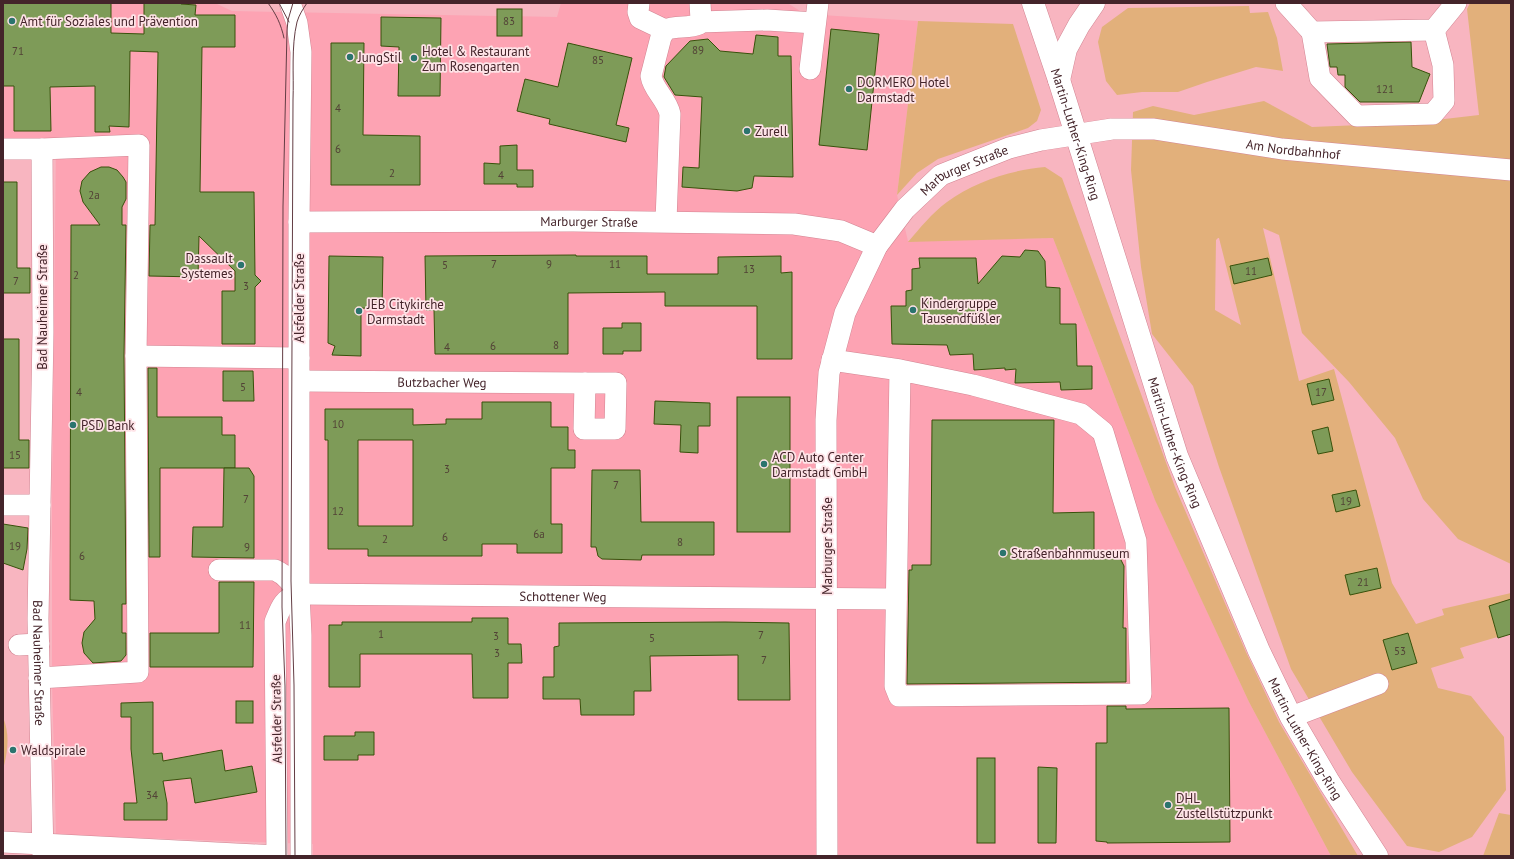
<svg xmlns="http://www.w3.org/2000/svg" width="1514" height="859" font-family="'PT Sans',sans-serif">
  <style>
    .built { fill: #fda3b3 }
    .green { fill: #e2b07b; fill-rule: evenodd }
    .building { fill: #7e9b58; stroke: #38510b; fill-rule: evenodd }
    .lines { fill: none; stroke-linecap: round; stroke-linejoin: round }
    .minor-casing { stroke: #d28492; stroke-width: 22 }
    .major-casing { stroke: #d28492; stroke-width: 23 }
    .minor { stroke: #fff; stroke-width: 21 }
    .major { stroke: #fff; stroke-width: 22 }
    .tram { stroke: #633d44; stroke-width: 1 }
    .poi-dot { fill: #2b746e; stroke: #fee3e7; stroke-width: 1.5 }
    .labels { text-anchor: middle; stroke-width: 3.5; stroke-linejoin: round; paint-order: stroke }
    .number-label { font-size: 11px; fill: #524236 }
    .poi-label { font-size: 13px; fill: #44242a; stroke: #fee3e7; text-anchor: start }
    .street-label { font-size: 13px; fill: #44242a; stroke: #fee3e7 }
  </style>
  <rect width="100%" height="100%" fill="#f8b5c0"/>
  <path class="built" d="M 3,3 L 217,4 L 232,11 L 557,17 L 561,3 L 789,4 L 805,14 L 918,21 L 897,195 L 908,241 L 1053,238 L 1153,495 L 1249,702 L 1331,856 L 313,856 L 313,844 L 56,835 L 52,682 L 52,504 L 56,141 L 3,140 Z"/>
  <g class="green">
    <path d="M 1470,3 L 1511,3 L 1511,564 L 1458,539 L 1423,499 L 1395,438 L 1349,382 L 1302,333 L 1279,235 L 1263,228 L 1299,381 L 1334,369 L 1392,583 L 1416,624 L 1444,615 L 1442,609 L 1511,593 L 1511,633 L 1460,648 L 1464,658 L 1431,668 L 1438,688 L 1471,696 L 1504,737 L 1506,790 L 1472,837 L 1439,852 L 1407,846 L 1352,772 L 1291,669 L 1219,467 L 1193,386 L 1152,334 L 1141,267 L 1131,170 L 1133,112 L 1153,106 L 1194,115 L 1264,101 L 1312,127 L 1410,123 L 1479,115 L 1467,9 ZM 1218,238 L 1219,238 L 1241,325 L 1215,310 L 1216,240 Z"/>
    <path d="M 1249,6 L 1250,13 L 1268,12 L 1277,38 L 1283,71 L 1256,67 L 1207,82 L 1178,92 L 1142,92 L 1117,95 L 1106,81 L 1098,42 L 1102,27 L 1128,8 Z"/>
    <path d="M 918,21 L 1013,24 L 1041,110 L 1037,121 L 1028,128 L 938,159 L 917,173 L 897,195 Z"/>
    <path d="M 1045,167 L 1062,178 L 1175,487 L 1246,652 L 1279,722 L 1358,856 L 1331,856 L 1249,702 L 1155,500 L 1053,238 L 908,242 C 920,228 932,213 947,202 C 974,182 1011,170 1045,167 Z"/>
    <path d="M 3,717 C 10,734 8,752 3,769 Z"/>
    <path d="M 1499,813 L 1511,815 L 1511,856 L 1483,856 Z"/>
  </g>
  <g class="building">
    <path d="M 3,3 L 111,3 L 111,33 L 144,34 L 144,3 L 181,3 L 181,4 L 196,5 L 195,15 L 235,15 L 235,47 L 202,47 L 200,192 L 254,192 L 255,275 L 261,281 L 255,287 L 255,344 L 222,344 L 222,291 L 235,291 L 235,271 L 199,236 L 198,277 L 149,276 L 150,225 L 155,225 L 158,52 L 130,51 L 129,127 L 109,126 L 110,132 L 95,132 L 95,86 L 50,87 L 51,131 L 14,131 L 14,86 L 3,86 Z"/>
    <rect x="497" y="9" width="25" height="27"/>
    <path d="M 381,17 L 441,18 L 440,96 L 398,96 L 399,47 L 381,46 Z"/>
    <path d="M 831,29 L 879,34 L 867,150 L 819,145 Z"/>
    <path d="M 756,35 L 778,37 L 778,56 L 791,56 L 793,177 L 754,176 L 752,188 L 737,191 L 682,187 L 683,167 L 699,168 L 702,97 L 675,95 L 664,77 L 666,66 L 690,41 L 708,39 L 720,51 L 753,54 Z"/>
    <path d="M 1411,42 L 1412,67 L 1430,74 L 1419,102 L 1360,102 L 1345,87 L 1345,75 L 1338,75 L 1337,67 L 1330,67 L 1327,44 Z"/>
    <path d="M 331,43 L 364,43 L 363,135 L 420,136 L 420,185 L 331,185 Z"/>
    <path d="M 568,43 L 632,58 L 616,125 L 629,128 L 626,142 L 549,124 L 550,119 L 517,111 L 525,79 L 558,87 Z"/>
    <path d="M 517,145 L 517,170 L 533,170 L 533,187 L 517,187 L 517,184 L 484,184 L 484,163 L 500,164 L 500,146 Z"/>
    <path d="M 101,167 L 109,167 L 117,170 L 123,177 L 126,182 L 126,199 L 122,207 L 122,225 L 126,225 L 124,356 L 126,604 L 122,604 L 122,633 L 126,633 L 126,655 L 121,661 L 93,663 L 84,653 L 82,643 L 84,632 L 95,619 L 94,601 L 70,600 L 71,225 L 100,225 L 83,202 L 80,191 L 82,181 L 90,172 Z"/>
    <path d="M 3,182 L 17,182 L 17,268 L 30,268 L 30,293 L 3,293 Z"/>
    <path d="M 1025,250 L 1038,251 L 1045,261 L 1046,287 L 1060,288 L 1060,324 L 1076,324 L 1077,366 L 1092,366 L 1092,389 L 1061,390 L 1060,382 L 1015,383 L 1016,369 L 1005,370 L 1005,368 L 974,370 L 973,354 L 950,355 L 947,345 L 892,344 L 891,306 L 906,306 L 906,291 L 912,290 L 912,269 L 920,268 L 919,258 L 976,258 L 978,284 L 1002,256 L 1020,257 Z"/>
    <path d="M 576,255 L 576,256 L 647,256 L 647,274 L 718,274 L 718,257 L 781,256 L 781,273 L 792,272 L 792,359 L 757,359 L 757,306 L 665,306 L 665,292 L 568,293 L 568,354 L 435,354 L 434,310 L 426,310 L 425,256 Z"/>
    <path d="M 329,256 L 383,257 L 382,309 L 361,308 L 361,356 L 332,355 L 335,346 L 328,343 Z"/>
    <path d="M 1268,258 L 1272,275 L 1234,284 L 1230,266 Z"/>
    <path d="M 622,323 L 641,323 L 641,351 L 623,351 L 623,354 L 603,354 L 603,328 L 622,328 Z"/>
    <path d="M 3,339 L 19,339 L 19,440 L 29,440 L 29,468 L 3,468 Z"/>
    <path d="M 148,368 L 157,368 L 157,417 L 222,417 L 222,435 L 235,435 L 235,468 L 160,468 L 160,557 L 149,557 Z"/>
    <path d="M 223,371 L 253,371 L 254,401 L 223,401 Z"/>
    <path d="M 1329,379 L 1334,400 L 1312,405 L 1307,384 Z"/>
    <rect x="737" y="397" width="53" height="135"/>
    <path d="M 655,401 L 710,403 L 710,426 L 698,426 L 698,453 L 680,452 L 681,425 L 654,424 Z"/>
    <path d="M 482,402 L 551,402 L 551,427 L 568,427 L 568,450 L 575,450 L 575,468 L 551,468 L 551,524 L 562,524 L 562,553 L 517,553 L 517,544 L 482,544 L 482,556 L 368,556 L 368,549 L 328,549 L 328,440 L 325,440 L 325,409 L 413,409 L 413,425 L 446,424 L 446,419 L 482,419 ZM 358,440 L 413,440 L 413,526 L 358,526 Z"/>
    <path d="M 932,420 L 1054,420 L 1053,513 L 1094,512 L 1094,552 L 1117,552 L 1124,566 L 1123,628 L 1126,628 L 1126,682 L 907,684 L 909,570 L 912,570 L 912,565 L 931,565 Z"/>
    <path d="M 1328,427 L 1333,451 L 1318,454 L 1312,431 Z"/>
    <path d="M 224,468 L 249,468 L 254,476 L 254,558 L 192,557 L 193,527 L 223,527 Z"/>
    <path d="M 592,470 L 640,470 L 641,522 L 714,522 L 714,555 L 642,555 L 641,560 L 602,559 L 598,556 L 596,547 L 591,547 Z"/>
    <path d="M 1356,490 L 1360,506 L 1336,512 L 1332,495 Z"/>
    <path d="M 3,524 L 28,528 L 27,549 L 23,570 L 3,563 Z"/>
    <path d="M 1377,568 L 1381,588 L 1350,595 L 1345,575 Z"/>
    <path d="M 219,582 L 254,582 L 253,667 L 150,667 L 150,633 L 219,633 Z"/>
    <path d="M 1511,599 L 1511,634 L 1498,638 L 1489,606 Z"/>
    <path d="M 472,618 L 508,618 L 508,644 L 521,644 L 522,663 L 508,663 L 508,698 L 473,698 L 472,654 L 360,654 L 360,687 L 329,687 L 329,625 L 342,625 L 342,622 L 472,622 Z"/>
    <path d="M 725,622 L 789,623 L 790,700 L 738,700 L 738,655 L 650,656 L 651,691 L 634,691 L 634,715 L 581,715 L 580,699 L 543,699 L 543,677 L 554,677 L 554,647 L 559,646 L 559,623 Z"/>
    <path d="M 1408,633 L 1417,663 L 1392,670 L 1383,640 Z"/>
    <rect x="236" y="701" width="17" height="22"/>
    <path d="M 153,702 L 153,754 L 162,753 L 163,761 L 222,750 L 225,771 L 252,766 L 257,792 L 195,803 L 191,778 L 163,781 L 167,803 L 167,820 L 124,820 L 124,803 L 137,803 L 131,749 L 131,717 L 121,717 L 121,703 Z"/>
    <path d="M 1107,706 L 1126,706 L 1126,709 L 1229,708 L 1230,842 L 1107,843 L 1107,842 L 1096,841 L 1096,743 L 1107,743 Z"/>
    <path d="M 355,732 L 374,732 L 374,755 L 358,755 L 358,760 L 324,760 L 324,736 L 355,736 Z"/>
    <rect x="977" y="758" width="18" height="85"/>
    <path d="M 1038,767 L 1057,768 L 1056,843 L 1038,843 Z"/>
  </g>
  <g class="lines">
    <g class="minor-casing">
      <g id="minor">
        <path d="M 639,3 L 638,12 L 640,18 L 665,30"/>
        <path d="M 1286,3 L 1312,32 L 1434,30 L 1456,3"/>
        <path d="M 700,22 L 767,20 L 815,23"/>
        <path d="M 1312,32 L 1320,78 L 1357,116 L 1433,114 L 1444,101 L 1443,65 L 1434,30"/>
        <path d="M 810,69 L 818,3"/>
        <path id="s1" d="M 3,149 L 42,149 L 43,332 L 38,619 L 43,856"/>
        <path d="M 666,221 L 670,114 C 667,99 653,90 651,76 L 661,37 L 665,30 C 676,25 689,29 699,24 L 701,20 L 700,3"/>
        <path id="s2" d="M 299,222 L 573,221 L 794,224 L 841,231 L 877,246"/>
        <path d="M 136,356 L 299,358"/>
        <path d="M 832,360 L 900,370 L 973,385 L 1081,414 L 1103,432 L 1136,541 L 1141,694 L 899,696 L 895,686 L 900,370"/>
        <path id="s3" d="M 300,381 L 585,383"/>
        <path d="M 585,383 L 616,383 L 615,429 L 584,429 Z"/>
        <path d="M 3,505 L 40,505"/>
        <path d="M 219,570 L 275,570 C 286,575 292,583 299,594"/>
        <path id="s4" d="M 299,594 L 896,599"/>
        <path d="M 299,594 L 301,635 L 301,856"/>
        <path d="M 19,645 L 39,644"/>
        <path d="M 39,678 L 138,672 L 136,356 L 139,145 L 42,149"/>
        <path d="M 1291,717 L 1378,684"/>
        <path d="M 3,842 L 277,856"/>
        <path d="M 277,856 L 275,622 C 281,607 283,599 299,594 L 299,222 L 301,52 L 297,23 L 290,3"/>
        <path id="s5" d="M 827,856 L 826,420 L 829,373 L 845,313 L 877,246 L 905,209 L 941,175 L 1009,148 L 1041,140 L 1112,129 L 1154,129 L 1282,149 L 1511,170"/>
      </g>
    </g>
    <g class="major-casing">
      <g id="major">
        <path id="s6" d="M 1033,3 L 1059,80 L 1177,456 L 1259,651 L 1291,717 L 1329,782 L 1377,856"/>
        <path d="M 1059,80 L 1066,49 L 1079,25 L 1094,3"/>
      </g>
    </g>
    <use href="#minor" class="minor"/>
    <use href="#major" class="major"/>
    <g class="tram">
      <path d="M 268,3 C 276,14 281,24 284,38"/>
      <path d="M 279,3 L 289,22"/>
      <path d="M 286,856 L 285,686 L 282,607 L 283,206 L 287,31 L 288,20 L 293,3"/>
      <path d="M 295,856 L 294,685 L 291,581 L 293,100 C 294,75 291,47 297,22 C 299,15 303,9 307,3"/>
    </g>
  </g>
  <g class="poi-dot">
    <circle cx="12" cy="21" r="4"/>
    <circle cx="350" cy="57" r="4"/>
    <circle cx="414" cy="58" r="4"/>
    <circle cx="849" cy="89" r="4"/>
    <circle cx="747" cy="131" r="4"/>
    <circle cx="241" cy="265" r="4"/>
    <circle cx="913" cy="310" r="4"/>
    <circle cx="359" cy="311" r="4"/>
    <circle cx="73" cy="425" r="4"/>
    <circle cx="764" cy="464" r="4"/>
    <circle cx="1003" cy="553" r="4"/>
    <circle cx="13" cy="750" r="4"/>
    <circle cx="1168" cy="805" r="4"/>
  </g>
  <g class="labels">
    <g class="number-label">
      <text x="509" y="25">83</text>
      <text x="698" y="54">89</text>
      <text x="18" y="55">71</text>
      <text x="598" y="64">85</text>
      <text x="1385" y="93">121</text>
      <text x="338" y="112">4</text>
      <text x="338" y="153">6</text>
      <text x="392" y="177">2</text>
      <text x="501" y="179">4</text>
      <text x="94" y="199">2a</text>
      <text x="494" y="268">7</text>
      <text x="549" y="268">9</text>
      <text x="615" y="268">11</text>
      <text x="445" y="269">5</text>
      <text x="749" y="273">13</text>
      <text x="1251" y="275">11</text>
      <text x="76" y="279">2</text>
      <text x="16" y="285">7</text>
      <text x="246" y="290">3</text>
      <text x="556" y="349">8</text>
      <text x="493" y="350">6</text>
      <text x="447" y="351">4</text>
      <text x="243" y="391">5</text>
      <text x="79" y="396">4</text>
      <text x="1321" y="396">17</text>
      <text x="338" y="428">10</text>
      <text x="15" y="459">15</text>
      <text x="447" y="473">3</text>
      <text x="616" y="489">7</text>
      <text x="246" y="503">7</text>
      <text x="1346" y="505">19</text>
      <text x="338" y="515">12</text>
      <text x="539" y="538">6a</text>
      <text x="445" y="541">6</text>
      <text x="385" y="543">2</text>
      <text x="680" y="546">8</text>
      <text x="15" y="550">19</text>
      <text x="247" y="551">9</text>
      <text x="82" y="560">6</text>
      <text x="1363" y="586">21</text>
      <text x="245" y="629">11</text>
      <text x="381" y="638">1</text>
      <text x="761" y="639">7</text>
      <text x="496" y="640">3</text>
      <text x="652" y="642">5</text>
      <text x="1400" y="655">53</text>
      <text x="497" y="657">3</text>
      <text x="764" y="664">7</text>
      <text x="152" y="799">34</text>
    </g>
    <g class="poi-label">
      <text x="20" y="26">Amt für Soziales und Prävention</text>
      <text x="422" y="56">Hotel &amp; Restaurant<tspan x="422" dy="15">Zum Rosengarten</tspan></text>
      <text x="358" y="62">JungStil</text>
      <text x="857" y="87">DORMERO Hotel<tspan x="857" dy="15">Darmstadt</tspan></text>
      <text x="755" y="136">Zurell</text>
      <text x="233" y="263" text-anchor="end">Dassault<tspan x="233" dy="15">Systemes</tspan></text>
      <text x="921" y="308">Kindergruppe<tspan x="921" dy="15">Tausendfüßler</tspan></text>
      <text x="367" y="309">JEB Citykirche<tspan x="367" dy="15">Darmstadt</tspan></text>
      <text x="81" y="430">PSD Bank</text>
      <text x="772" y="462">ACD Auto Center<tspan x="772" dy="15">Darmstadt GmbH</tspan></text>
      <text x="1011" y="558">Straßenbahnmuseum</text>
      <text x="21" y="755">Waldspirale</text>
      <text x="1176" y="803">DHL<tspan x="1176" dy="15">Zustellstützpunkt</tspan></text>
    </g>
    <g class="street-label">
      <text dy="5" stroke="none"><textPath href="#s6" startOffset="138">Martin-Luther-King-Ring</textPath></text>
      <text dy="5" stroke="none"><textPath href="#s5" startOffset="1076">Am Nordbahnhof</textPath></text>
      <text dy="5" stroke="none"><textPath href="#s5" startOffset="738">Marburger Straße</textPath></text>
      <text dy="5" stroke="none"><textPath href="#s2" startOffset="290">Marburger Straße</textPath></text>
      <text transform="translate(299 298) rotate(-90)" y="5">Alsfelder Straße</text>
      <text transform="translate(42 307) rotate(-90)" y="5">Bad Nauheimer Straße</text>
      <text dy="5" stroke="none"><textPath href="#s3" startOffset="142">Butzbacher Weg</textPath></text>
      <text dy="5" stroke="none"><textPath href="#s6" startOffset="462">Martin-Luther-King-Ring</textPath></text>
      <text transform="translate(827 546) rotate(-90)" y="5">Marburger Straße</text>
      <text dy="5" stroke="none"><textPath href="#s4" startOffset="264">Schottener Weg</textPath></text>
      <text dy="5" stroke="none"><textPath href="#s1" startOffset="553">Bad Nauheimer Straße</textPath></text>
      <text transform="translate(276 719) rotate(-91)" y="5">Alsfelder Straße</text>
      <text dy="5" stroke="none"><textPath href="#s6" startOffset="786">Martin-Luther-King-Ring</textPath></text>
    </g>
  </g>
  <rect width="1514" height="859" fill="none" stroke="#44242a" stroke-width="8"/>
</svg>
